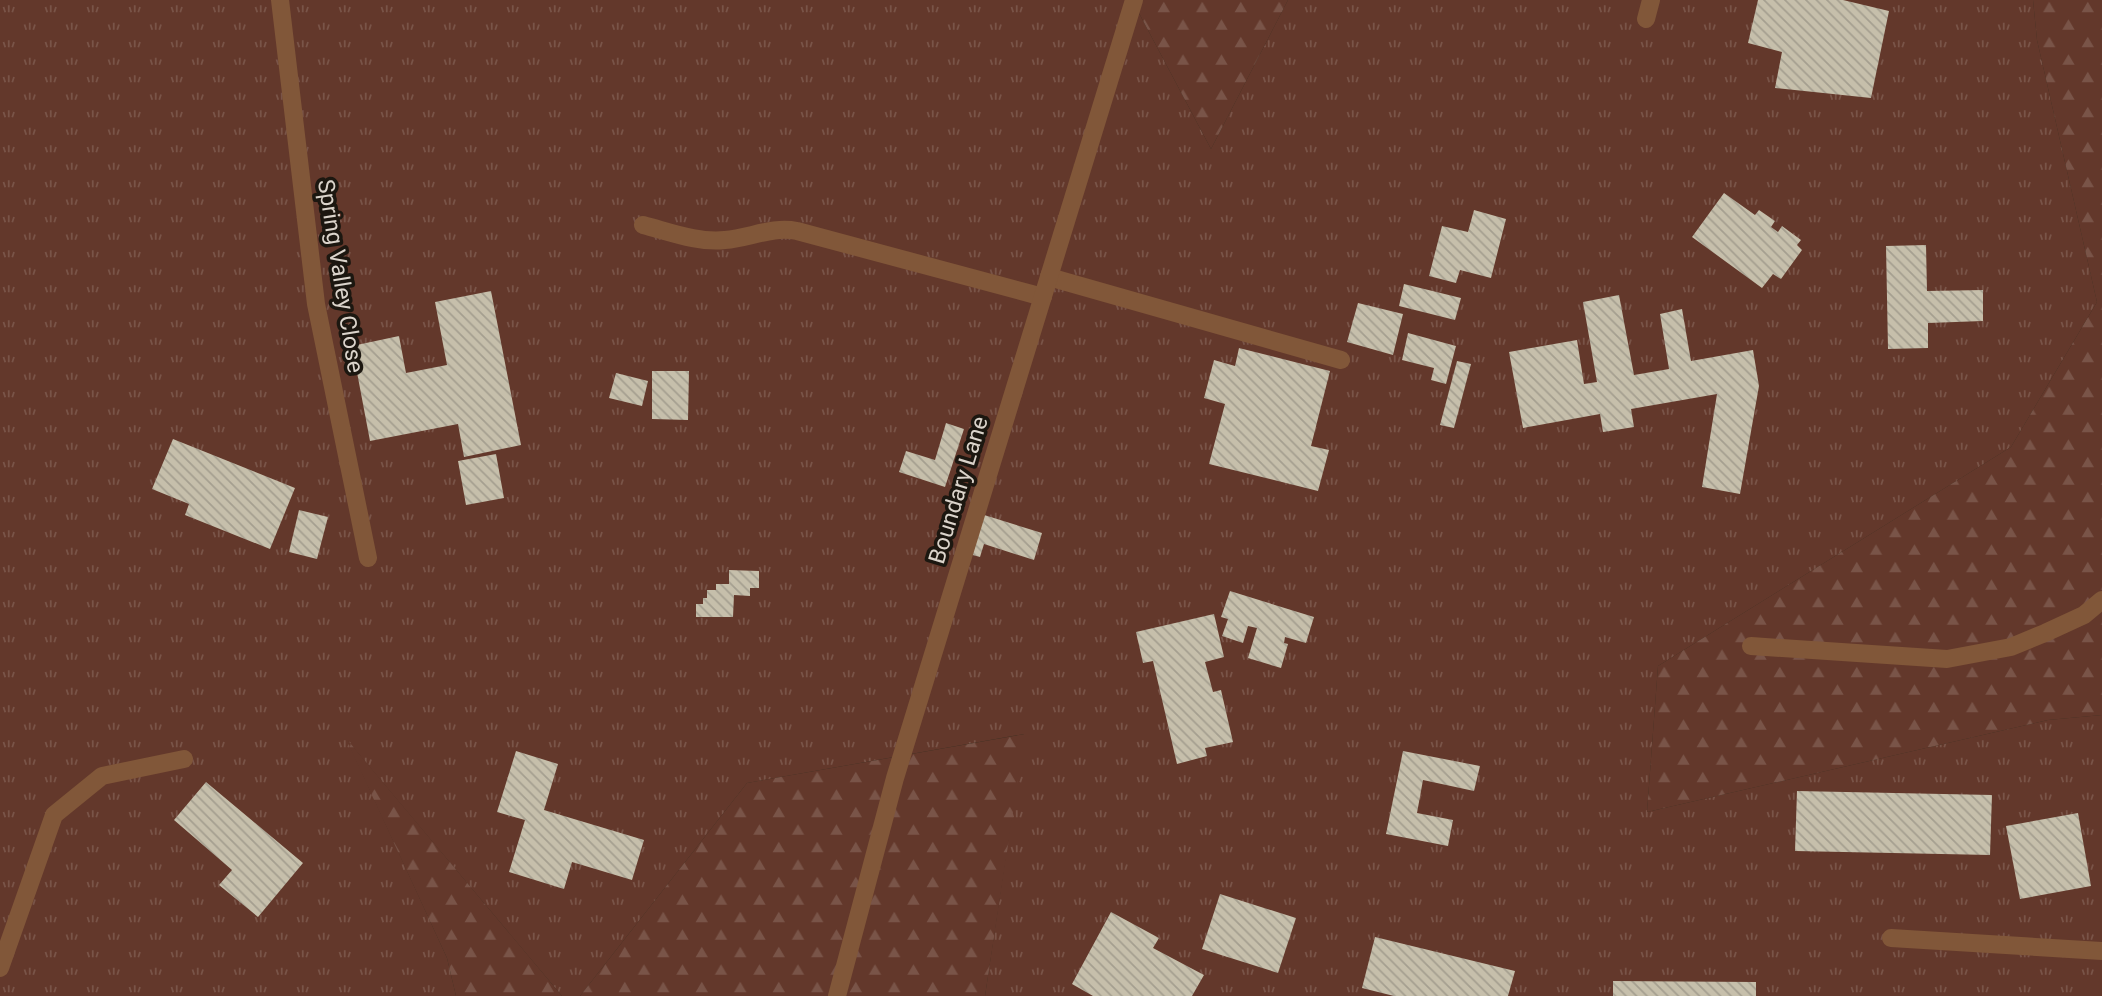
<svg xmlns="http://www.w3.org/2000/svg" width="2102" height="996" font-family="Roboto,sans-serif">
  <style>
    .grass { fill: url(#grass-tufts) }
    .forest { fill: url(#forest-firs) }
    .building { fill: url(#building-back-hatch) }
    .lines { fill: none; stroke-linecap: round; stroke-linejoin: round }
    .minor { stroke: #815739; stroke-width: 18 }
    .labels { text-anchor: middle; stroke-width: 7; stroke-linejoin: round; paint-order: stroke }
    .street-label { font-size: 23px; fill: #dbd4cb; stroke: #1c1710 }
  </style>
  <defs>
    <pattern id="grass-tufts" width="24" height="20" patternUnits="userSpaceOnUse" patternTransform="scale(1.75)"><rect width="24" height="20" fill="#63382b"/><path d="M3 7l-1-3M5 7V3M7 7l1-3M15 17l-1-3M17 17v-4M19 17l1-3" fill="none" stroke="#795448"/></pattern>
    <pattern id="forest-firs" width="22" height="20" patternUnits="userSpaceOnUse" patternTransform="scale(1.75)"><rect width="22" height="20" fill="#63382b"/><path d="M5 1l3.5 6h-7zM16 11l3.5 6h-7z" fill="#795448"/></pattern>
    <pattern id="building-back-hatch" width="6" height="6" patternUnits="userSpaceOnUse" patternTransform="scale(1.75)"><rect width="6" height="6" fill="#c6bfab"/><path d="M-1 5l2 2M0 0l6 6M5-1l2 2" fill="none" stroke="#a59f90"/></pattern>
  </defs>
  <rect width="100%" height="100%" fill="#382d1f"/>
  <path class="grass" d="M 0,0 L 1132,0 L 1211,149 L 1288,0 L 2033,0 L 2037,40 L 2097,302 L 2011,447 L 1658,666 L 1647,812 L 2048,720 L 2102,715 L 2102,996 L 985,996 L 1024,734 L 747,783 L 580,996 L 562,996 L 347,740 L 447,958 L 456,996 L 0,996 Z"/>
  <g class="forest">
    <path d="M 1132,0 L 1288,0 L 1211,149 Z"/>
    <path d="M 2033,0 L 2102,0 L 2102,715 L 2048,720 L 1647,812 L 1658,666 L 2011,447 L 2097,302 L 2037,40 Z"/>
    <path d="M 1025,734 L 985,996 L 580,996 L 747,783 Z"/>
    <path d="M 345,737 L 562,996 L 456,996 L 447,958 Z"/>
  </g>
  <g class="building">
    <path d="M 1758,0 L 1843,0 L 1889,11 L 1871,98 L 1775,88 L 1782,52 L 1748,43 Z"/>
    <path d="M 1724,193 L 1755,215 L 1759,210 L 1775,221 L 1771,227 L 1778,232 L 1782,226 L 1801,240 L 1797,245 L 1802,250 L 1781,279 L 1773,274 L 1762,288 L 1692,237 Z"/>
    <path d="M 1474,210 L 1506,219 L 1491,278 L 1460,270 L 1456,283 L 1429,276 L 1442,226 L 1468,232 Z"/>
    <path d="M 1926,245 L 1927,291 L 1983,290 L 1983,321 L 1928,323 L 1928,348 L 1888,349 L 1886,246 Z"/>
    <path d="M 1404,284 L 1461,298 L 1455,320 L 1399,306 Z"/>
    <path d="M 491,291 L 521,445 L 464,457 L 458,424 L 370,441 L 352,346 L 399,336 L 406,373 L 447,365 L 435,302 Z"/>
    <path d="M 1619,295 L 1634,375 L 1669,369 L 1660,314 L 1682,309 L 1691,361 L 1753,350 L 1759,386 L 1740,494 L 1702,487 L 1717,394 L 1631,409 L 1634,427 L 1603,432 L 1600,414 L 1523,428 L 1509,352 L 1577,340 L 1584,384 L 1597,382 L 1583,302 Z"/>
    <path d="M 1358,303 L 1403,314 L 1393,355 L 1347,342 Z"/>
    <path d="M 1408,333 L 1456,346 L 1446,384 L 1431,380 L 1434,368 L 1402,360 Z"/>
    <path d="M 1239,348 L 1330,371 L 1311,446 L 1329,450 L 1318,491 L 1209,464 L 1225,404 L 1204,398 L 1214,360 L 1235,366 Z"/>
    <path d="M 1457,361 L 1471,364 L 1454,428 L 1440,425 Z"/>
    <path d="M 652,371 L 689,371 L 688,420 L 652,419 Z"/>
    <path d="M 616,373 L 648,381 L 642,406 L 609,398 Z"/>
    <path d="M 946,423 L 964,429 L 945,487 L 899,472 L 906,451 L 935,460 Z"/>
    <path d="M 173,439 L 295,488 L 270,549 L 185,515 L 189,504 L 152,489 Z"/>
    <path d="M 496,454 L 504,498 L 466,505 L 458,461 Z"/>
    <path d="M 299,510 L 328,517 L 317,559 L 289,552 Z"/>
    <path d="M 981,514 L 1042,533 L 1034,560 L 984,544 L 980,557 L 969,554 Z"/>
    <path d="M 729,570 L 759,571 L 759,588 L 750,588 L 750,596 L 734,595 L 733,617 L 696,617 L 696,604 L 703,604 L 703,598 L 707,598 L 707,590 L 716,590 L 716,584 L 729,584 Z"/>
    <path d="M 1230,591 L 1314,617 L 1306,643 L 1285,637 L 1284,643 L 1288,644 L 1281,668 L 1248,658 L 1257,628 L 1248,626 L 1243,643 L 1222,636 L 1228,619 L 1221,617 Z"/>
    <path d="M 1214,614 L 1224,657 L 1205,662 L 1213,692 L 1221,690 L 1233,742 L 1205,748 L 1207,756 L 1177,764 L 1153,661 L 1143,663 L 1136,632 Z"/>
    <path d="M 516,751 L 558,764 L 544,810 L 644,840 L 632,880 L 572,862 L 564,889 L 509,872 L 525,820 L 497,812 Z"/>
    <path d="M 1403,751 L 1480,766 L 1474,791 L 1423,780 L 1417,813 L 1453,820 L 1448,846 L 1386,834 Z"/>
    <path d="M 206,782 L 303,863 L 258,917 L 219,885 L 232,870 L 174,820 Z"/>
    <path d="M 1797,791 L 1992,795 L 1990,855 L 1795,851 Z"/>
    <path d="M 2078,813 L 2091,886 L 2020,899 L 2006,826 Z"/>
    <path d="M 1220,894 L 1296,918 L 1278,973 L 1202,949 Z"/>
    <path d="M 1111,912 L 1159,938 L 1153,948 L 1204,975 L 1192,996 L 1093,996 L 1072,984 Z"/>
    <path d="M 1375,937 L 1515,971 L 1508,996 L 1394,996 L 1362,988 Z"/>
    <path d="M 1613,981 L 1756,982 L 1756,996 L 1613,996 Z"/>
  </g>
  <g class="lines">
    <g class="minor">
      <path d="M 280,0 L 316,304 L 368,558"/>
      <path d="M 1646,19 L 1651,0"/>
      <path d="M 643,225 C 670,232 698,243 725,240 C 750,238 772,226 797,231 L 1043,297"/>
      <path d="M 1049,277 L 1341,360"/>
      <path d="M 1751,646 L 1947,659 L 2011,647 L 2045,633 L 2084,615 L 2102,600"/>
      <path d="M 1891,938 L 2102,951"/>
      <path d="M 0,968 L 54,815 L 102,776 L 184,759"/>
      <path d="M 837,996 L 895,778 L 1134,0"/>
    </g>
  </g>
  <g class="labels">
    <g class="street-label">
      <text transform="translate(341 276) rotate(81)" y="8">Spring Valley Close</text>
      <text transform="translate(958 490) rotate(-73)" y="8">Boundary Lane</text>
    </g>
  </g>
</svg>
